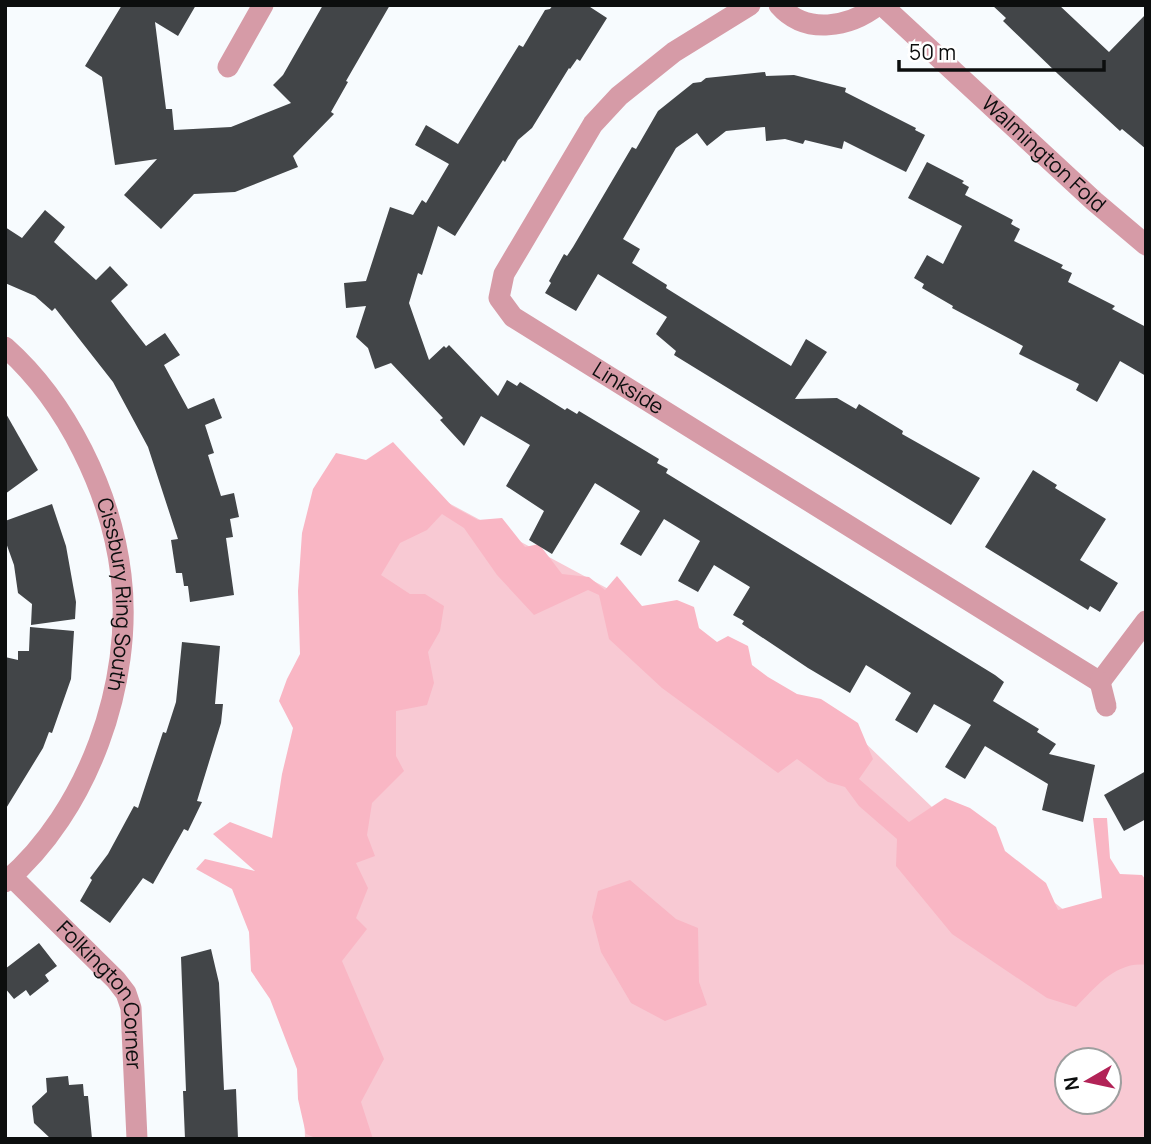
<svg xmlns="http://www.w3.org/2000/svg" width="1151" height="1144" font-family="Manrope,sans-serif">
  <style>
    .green { fill: #f8c9d3; fill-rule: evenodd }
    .forest { fill: #f9b6c4 }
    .building { fill: #424548 }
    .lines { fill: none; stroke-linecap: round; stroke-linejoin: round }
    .minor { stroke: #d69ba7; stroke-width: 21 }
    .labels { text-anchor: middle; stroke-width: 7; stroke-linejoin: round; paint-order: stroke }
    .street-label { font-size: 21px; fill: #0c0e0e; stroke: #fff }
  </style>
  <rect width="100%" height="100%" fill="#f7fbfe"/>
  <path class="green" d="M 404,479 L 666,620 L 859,737 L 932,807 L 1101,939 L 1146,885 L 1146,1139 L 305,1139 L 303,1074 L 285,909 ZM 1067,1060 L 1109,1060 L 1109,1102 L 1067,1102 Z"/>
  <g class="forest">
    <path d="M 393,442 L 452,506 L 478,520 L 502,518 L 525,547 L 539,544 L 562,574 L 589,577 L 605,590 L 617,576 L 642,606 L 677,600 L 694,607 L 699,628 L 717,642 L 728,636 L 748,646 L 752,665 L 768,677 L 797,694 L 821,699 L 858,723 L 873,759 L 859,779 L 909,822 L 945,798 L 970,808 L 996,827 L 1005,851 L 1046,883 L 1058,910 L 1102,898 L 1093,818 L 1107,818 L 1110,858 L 1120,874 L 1142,875 L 1146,880 L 1146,965 C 1116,961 1095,988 1076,1007 L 1047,998 L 952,934 L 896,866 L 897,839 L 859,806 L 845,787 L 828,782 L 797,759 L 778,773 L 662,688 L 609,639 L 599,595 L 588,590 L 534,615 L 497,575 L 464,528 L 442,514 L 427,530 L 400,543 L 381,575 L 410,594 L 425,594 L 444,606 L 440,631 L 428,652 L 434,683 L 427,705 L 396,711 L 396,756 L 404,771 L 372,803 L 367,835 L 375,856 L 356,863 L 368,888 L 356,918 L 367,929 L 342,961 L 384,1059 L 361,1102 L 373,1139 L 318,1139 L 306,1134 L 298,1099 L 297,1069 L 270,999 L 251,971 L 249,932 L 232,889 L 196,869 L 205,859 L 255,871 L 213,834 L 230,822 L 272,838 L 282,774 L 293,728 L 279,701 L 287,679 L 300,654 L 298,591 L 302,533 L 313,489 L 336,453 L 366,460 Z"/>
    <path d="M 630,880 L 676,919 L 698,928 L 699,982 L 707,1005 L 665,1021 L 631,1003 L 601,952 L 592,917 L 598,891 Z"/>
  </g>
  <g class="building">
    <path d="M 122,5 L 196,5 L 178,36 L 155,22 L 166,109 L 172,109 L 174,130 L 231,127 L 291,103 L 273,85 L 283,75 L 323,5 L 390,5 L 346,81 L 348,82 L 331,112 L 334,114 L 293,156 L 298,167 L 235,192 L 194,194 L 161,229 L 124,195 L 157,159 L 115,165 L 102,77 L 85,66 Z"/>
    <path d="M 553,5 L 587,5 L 607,18 L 580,61 L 577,59 L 570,69 L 569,68 L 532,128 L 518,140 L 505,162 L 503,160 L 455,236 L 438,226 L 422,275 L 418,273 L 409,303 L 429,360 L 444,346 L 446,348 L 449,345 L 498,396 L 507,380 L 517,386 L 520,382 L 565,410 L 567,408 L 577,414 L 579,411 L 659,459 L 657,463 L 668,469 L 666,473 L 995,675 L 1004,682 L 993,701 L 1039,729 L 1037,732 L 1056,744 L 1049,754 L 1095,765 L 1083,822 L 1042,810 L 1048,784 L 985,746 L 965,779 L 945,767 L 971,725 L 934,704 L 917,733 L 895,720 L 911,693 L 866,665 L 850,693 L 808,668 L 742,624 L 744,621 L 733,615 L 750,587 L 714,565 L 698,592 L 678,581 L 700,541 L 664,519 L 641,556 L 620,544 L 640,511 L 595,483 L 552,554 L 529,540 L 544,511 L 506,486 L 530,445 L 481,416 L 464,446 L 440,420 L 443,418 L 391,363 L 375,369 L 368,348 L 356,337 L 366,306 L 346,308 L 344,283 L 366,281 L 390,207 L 413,215 L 422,200 L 426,203 L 449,164 L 415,145 L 426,125 L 458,144 L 519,45 L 523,47 L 545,10 L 550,9 Z"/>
    <path d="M 992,5 L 1059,5 L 1109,52 L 1146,14 L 1146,149 L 1122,129 L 1120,131 L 1058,74 L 1003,21 L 1006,18 Z"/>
    <path d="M 765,72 L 766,76 L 794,75 L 846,88 L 845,92 L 916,128 L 915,130 L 925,135 L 906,172 L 844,141 L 842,149 L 805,140 L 803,144 L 785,139 L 766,141 L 765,127 L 726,131 L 707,146 L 697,133 L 676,148 L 623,239 L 640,249 L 632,263 L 667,285 L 666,288 L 791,366 L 806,339 L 827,352 L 795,399 L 837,398 L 856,409 L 859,404 L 903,431 L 902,434 L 980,478 L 951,525 L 674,355 L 676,351 L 656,334 L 667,317 L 598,274 L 576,311 L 545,293 L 551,283 L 549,281 L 564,254 L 567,256 L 573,247 L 632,147 L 636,149 L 658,111 L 693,83 L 701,82 L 706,78 Z"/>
    <path d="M 927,162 L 964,181 L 962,183 L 969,187 L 965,195 L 1013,220 L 1011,224 L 1020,229 L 1014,241 L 1063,265 L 1061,268 L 1072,273 L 1068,282 L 1115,306 L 1112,309 L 1146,327 L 1146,376 L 1120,361 L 1097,402 L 1076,390 L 1079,384 L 1019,354 L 1023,346 L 952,308 L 953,306 L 922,288 L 924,284 L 914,278 L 927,255 L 943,264 L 962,226 L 908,198 Z"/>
    <path d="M 45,210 L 65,227 L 54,242 L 96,280 L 110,266 L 128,285 L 111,301 L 146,346 L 165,333 L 180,355 L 164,365 L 188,409 L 214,398 L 222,418 L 205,425 L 214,453 L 208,455 L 221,496 L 234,493 L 239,517 L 230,519 L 233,537 L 226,538 L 234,595 L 190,602 L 188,586 L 184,586 L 182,573 L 176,573 L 171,540 L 178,539 L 148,447 L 113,382 L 55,308 L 52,311 L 35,296 L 5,283 L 5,227 L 22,238 Z"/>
    <path d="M 5,412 L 38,470 L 5,494 Z"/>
    <path d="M 1033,470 L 1057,485 L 1055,488 L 1106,519 L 1080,560 L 1118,583 L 1100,612 L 1090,606 L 1088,610 L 985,547 Z"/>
    <path d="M 52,504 L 66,546 L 76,602 L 75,619 L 31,625 L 32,604 L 18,593 L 14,565 L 5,540 L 5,521 Z"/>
    <path d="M 30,627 L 74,631 L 71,679 L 52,733 L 49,732 L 43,748 L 5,810 L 5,657 L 18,660 L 18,651 L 29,651 Z"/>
    <path d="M 182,642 L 220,646 L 215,704 L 223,704 L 221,723 L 197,801 L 202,802 L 188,831 L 184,829 L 153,884 L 143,878 L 110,923 L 80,901 L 92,880 L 90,878 L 108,854 L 134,806 L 138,808 L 163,732 L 166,733 L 176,702 Z"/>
    <path d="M 1146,771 L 1146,819 L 1124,831 L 1104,795 Z"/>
    <path d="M 39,943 L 57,966 L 45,975 L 49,981 L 30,996 L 26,990 L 14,999 L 5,988 L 5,969 Z"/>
    <path d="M 211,949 L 219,983 L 224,1090 L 236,1089 L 238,1139 L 185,1139 L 183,1091 L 186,1091 L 181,957 Z"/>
    <path d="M 68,1076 L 69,1085 L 83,1084 L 84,1096 L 88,1096 L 92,1139 L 51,1139 L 34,1123 L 32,1106 L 47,1092 L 46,1078 Z"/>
  </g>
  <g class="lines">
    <g class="minor">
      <path id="s1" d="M 750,5 L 674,52 L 619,96 L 593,124 L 504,274 L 499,298 L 513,317 L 1100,682 L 1146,621"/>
      <path d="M 779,5 C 806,36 850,27 878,5"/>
      <path id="s2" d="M 882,5 L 1094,201 L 1146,245"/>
      <path d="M 228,67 L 263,5"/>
      <path id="s3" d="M 5,347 C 67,402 111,492 121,575 C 134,682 88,812 5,882"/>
      <path d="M 1100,682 L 1106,706"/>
      <path id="s4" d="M 12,877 L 116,980 L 126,993 L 131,1008 L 137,1139"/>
    </g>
  </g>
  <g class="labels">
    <g class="street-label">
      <text dy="7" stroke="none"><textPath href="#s2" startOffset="220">Walmington Fold</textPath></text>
      <text dy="7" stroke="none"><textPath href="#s1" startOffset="556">Linkside</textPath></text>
      <text dy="7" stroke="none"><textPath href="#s3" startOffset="280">Cissbury Ring South</textPath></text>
      <text dy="7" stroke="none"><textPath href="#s4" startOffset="154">Folkington Corner</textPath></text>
    </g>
  </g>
  <rect width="1151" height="1144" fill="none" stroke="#0c0e0e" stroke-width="14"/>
  <g transform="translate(1088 1081) rotate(261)"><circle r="33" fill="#ffffff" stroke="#9e9f9f" stroke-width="2"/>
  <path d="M0-5L12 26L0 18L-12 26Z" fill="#b22357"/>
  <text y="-10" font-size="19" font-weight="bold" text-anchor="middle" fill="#0c0e0e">N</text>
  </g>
  <path d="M899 60v10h205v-10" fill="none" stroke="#0c0e0e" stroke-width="3.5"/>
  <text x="909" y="60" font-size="21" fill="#0c0e0e" stroke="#ffffff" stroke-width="5" paint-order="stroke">50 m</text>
</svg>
